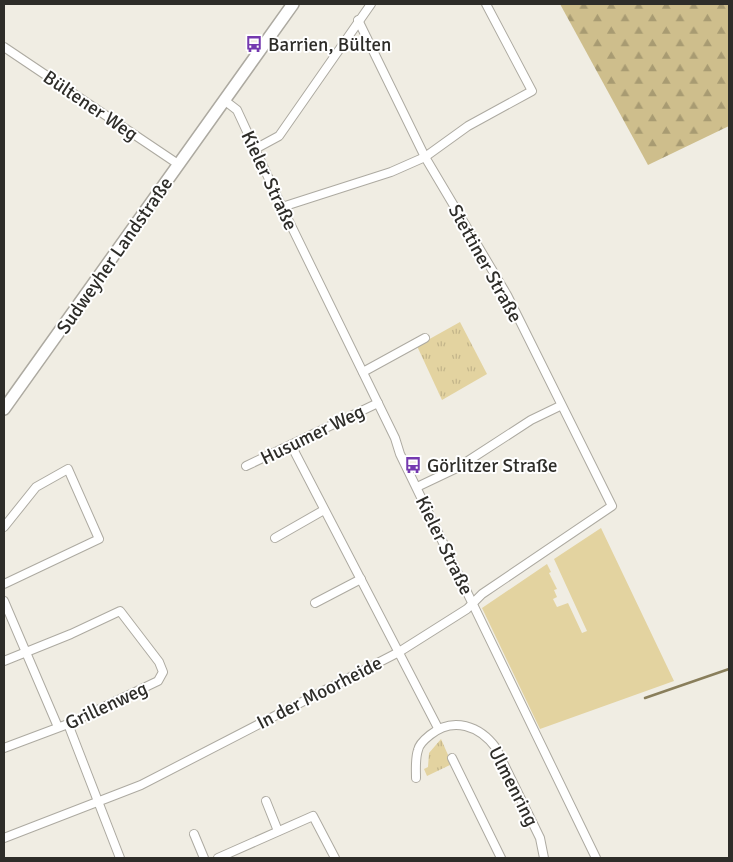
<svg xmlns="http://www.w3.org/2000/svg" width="733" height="862" font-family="Signika,sans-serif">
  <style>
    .grass { fill: #e3d3a0 }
    .forest { fill: url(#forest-firs) }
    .park { fill: url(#park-tufts) }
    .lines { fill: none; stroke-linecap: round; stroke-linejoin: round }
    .stream { stroke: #897e5b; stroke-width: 2.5 }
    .minor-casing { stroke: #adaaa1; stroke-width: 10 }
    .secondary-casing { stroke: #adaaa1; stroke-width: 14 }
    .minor { stroke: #fff; stroke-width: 8 }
    .secondary { stroke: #fff; stroke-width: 11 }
    .labels { text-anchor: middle; stroke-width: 4; stroke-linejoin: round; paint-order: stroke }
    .poi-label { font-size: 19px; fill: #2e2d29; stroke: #fff; text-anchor: start }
    .street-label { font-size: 19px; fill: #2e2d29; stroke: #fff }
  </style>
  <defs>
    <pattern id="forest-firs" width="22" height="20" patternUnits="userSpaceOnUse" patternTransform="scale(1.25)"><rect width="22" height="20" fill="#cebe8c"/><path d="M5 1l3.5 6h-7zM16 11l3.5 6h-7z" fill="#a89b72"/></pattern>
    <pattern id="park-tufts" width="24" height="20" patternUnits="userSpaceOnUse" patternTransform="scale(1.25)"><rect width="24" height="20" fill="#e3d3a0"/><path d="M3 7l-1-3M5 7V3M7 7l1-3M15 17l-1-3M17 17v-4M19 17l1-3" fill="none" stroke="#c3b58a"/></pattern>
  </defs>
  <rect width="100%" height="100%" fill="#f0ede3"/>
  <path class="grass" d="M 601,528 L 674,681 L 540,729 L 482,608 L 547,564 L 551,572 L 549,573 L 557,589 L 554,590 L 557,597 L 553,599 L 557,607 L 568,603 L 582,633 L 587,631 L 554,559 Z"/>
  <path class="forest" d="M 560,4 L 729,4 L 729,126 L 648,165 Z"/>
  <g class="park">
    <path d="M 460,322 L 487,374 L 442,400 L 417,346 Z"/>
    <path d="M 441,739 L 452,764 L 427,776 L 424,769 L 428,767 L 429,753 Z"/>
  </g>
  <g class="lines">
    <path class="stream" d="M 645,698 L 729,669"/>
    <g class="minor-casing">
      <g id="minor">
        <path d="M 4,47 L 178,164"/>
        <path d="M 224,100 L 237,110 L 282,207 L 395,438 L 400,454 L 596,858"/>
        <path d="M 255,149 L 279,136 L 371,4"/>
        <path d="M 282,207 L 391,172 L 425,157 L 468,126 L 532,91 L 486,4"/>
        <path d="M 363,372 L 425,338"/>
        <path d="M 291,445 L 438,728"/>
        <path d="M 246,466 L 378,403"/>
        <path d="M 417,487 L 457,468 L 531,420 L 560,406"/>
        <path d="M 4,527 L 36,487 L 68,469 L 99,539 L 4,584"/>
        <path d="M 275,538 L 324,510"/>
        <path d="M 4,601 L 58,727"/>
        <path d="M 315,603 L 361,579"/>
        <path d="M 4,661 L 71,634 L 120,611 L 159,662 L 163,672 L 158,681 L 68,724 L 4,748"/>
        <path d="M 68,724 L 120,858"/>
        <path d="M 452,758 L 501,858"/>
        <path d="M 416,778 C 416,769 415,759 418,750 C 419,744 425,739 430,735 C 453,716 480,726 496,748 L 540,838 L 544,858"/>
        <path d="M 266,801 L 278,831"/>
        <path d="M 194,834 L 204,858"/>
        <path d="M 4,838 L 141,785 L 399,652 L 467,609 L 482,594 L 612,506 L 507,295 L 425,157 L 358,20"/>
        <path d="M 218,858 L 313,816 L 335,858"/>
      </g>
    </g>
    <g class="secondary-casing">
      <path id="secondary" d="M 4,409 L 293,4"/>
    </g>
    <use href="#minor" class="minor"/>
    <use href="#secondary" class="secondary"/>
  </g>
  <defs>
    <g id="bus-bare" transform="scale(1.35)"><path d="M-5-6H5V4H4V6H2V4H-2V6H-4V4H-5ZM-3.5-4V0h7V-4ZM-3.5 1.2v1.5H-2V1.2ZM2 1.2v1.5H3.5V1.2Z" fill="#7439af" stroke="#fff" stroke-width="2.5" paint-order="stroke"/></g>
  </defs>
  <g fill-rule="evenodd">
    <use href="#bus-bare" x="254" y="44"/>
    <use href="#bus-bare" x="413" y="465"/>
  </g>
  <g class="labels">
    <g class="poi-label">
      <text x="268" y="51">Barrien, Bülten</text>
      <text x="427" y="472">Görlitzer Straße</text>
    </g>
    <g class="street-label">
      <text transform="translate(91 105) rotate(34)" y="7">Bültener Weg</text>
      <text transform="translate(270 180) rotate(65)" y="7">Kieler Straße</text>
      <text transform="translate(114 255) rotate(-55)" y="7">Sudweyher Landstraße</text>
      <text transform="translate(486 263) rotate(61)" y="7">Stettiner Straße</text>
      <text transform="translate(312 434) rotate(-26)" y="7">Husumer Weg</text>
      <text transform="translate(445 545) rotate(64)" y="7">Kieler Straße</text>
      <text transform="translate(319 692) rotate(-27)" y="7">In der Moorheide</text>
      <text transform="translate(106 705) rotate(-25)" y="7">Grillenweg</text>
      <text transform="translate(514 786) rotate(63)" y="7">Ulmenring</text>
    </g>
  </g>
  <rect width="733" height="862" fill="none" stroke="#2e2d29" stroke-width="10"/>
</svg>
